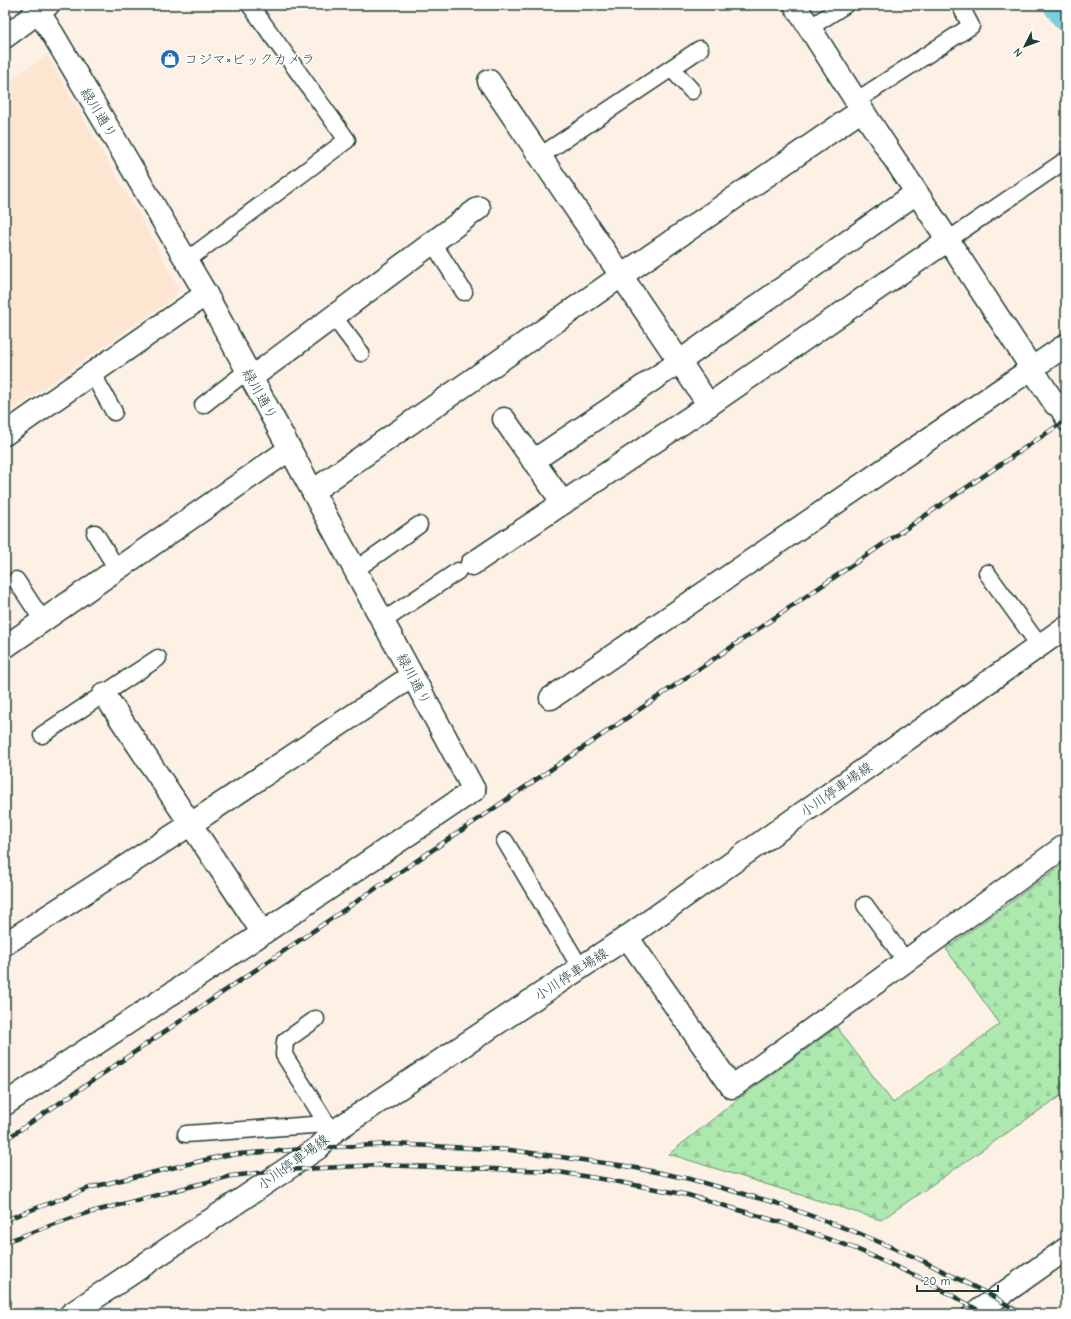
<svg xmlns="http://www.w3.org/2000/svg" width="1071" height="1319" font-family="'Comic Neue','Klee One',sans-serif">
  <style>
    .built { fill: #fce6d2 }
    .forest { fill: url(#forest-firs); stroke: #669271 }
    .lines { fill: none; stroke-linecap: round; stroke-linejoin: round }
    .canal { stroke: #7eced9; stroke-width: 28 }
    .lane-casing { stroke: #1f3d34; stroke-width: 19 }
    .street-casing { stroke: #1f3d34; stroke-width: 25 }
    .secondary-casing { stroke: #1f3d34; stroke-width: 25 }
    .primary-casing { stroke: #1f3d34; stroke-width: 25 }
    .lane { stroke: #fff; stroke-width: 16 }
    .street { stroke: #fff; stroke-width: 22 }
    .secondary { stroke: #fff; stroke-width: 22 }
    .primary { stroke: #fff; stroke-width: 22 }
    .rail-casing { stroke: #1f3d34; stroke-width: 4.5 }
    .rail { stroke: #fff; stroke-width: 3; stroke-dasharray: 9; stroke-linecap: butt }
    .labels { text-anchor: middle; stroke-width: 3; stroke-linejoin: round; paint-order: stroke }
    .poi-label { font-size: 14px; fill: #1f3d34; stroke: #fff; text-anchor: start }
    .street-label { font-size: 14px; fill: #1f3d34; stroke: #fff }
  </style>
  <defs>
    <pattern id="forest-firs" width="22" height="20" patternUnits="userSpaceOnUse"><rect width="22" height="20" fill="#ade8ae"/><path d="M5 1l3.5 6h-7zM16 11l3.5 6h-7z" fill="#94c896"/></pattern>
  </defs>
  <rect width="100%" height="100%" fill="#fdf0e5"/>
  <filter id="ink" filterUnits="userSpaceOnUse"><feTurbulence type="fractalNoise" baseFrequency=".025" numOctaves="2"/><feDisplacementMap in="SourceGraphic" scale="8" xChannelSelector="R" yChannelSelector="G"/><feConvolveMatrix kernelMatrix="1 2 1 2 8 2 1 2 1" color-interpolation-filters="sRGB"/></filter>
  <g filter="url(#ink)">
    <path class="built" d="M 47,55 L 153,240 L 178,288 L 175,297 L 5,415 L 5,84 Z"/>
    <path class="forest" d="M 1066,862 L 1066,1092 L 881,1220 L 669,1154 L 738,1099 L 837,1027 L 893,1103 L 1000,1024 L 946,949 Z"/>
    <g class="lines">
      <path class="canal" d="M 1057,5 L 1066,17"/>
      <g class="lane-casing">
        <g id="lane">
          <path d="M 809,28 L 845,5"/>
          <path d="M 672,69 L 692,91"/>
          <path d="M 856,101 L 971,26 L 960,5"/>
          <path d="M 540,156 L 700,49"/>
          <path d="M 948,240 L 1066,160"/>
          <path d="M 433,243 L 464,292"/>
          <path d="M 186,261 L 347,140 L 250,5"/>
          <path d="M 334,317 L 361,353"/>
          <path d="M 92,373 L 114,412"/>
          <path d="M 1055,404 L 1066,423"/>
          <path d="M 203,405 L 247,371"/>
          <path d="M 95,533 L 117,569"/>
          <path d="M 355,570 L 419,525"/>
          <path d="M 987,573 L 1039,645"/>
          <path d="M 16,580 L 43,621"/>
          <path d="M 383,621 L 458,571"/>
          <path d="M 42,735 L 158,658"/>
          <path d="M 505,841 L 580,967"/>
          <path d="M 865,905 L 905,960"/>
          <path d="M 316,1019 L 285,1041 L 284,1055 L 327,1124"/>
          <path d="M 186,1134 L 327,1124 L 336,1130"/>
        </g>
      </g>
      <g class="street-casing">
        <g id="street">
          <path d="M 795,5 L 862,110 L 948,240 L 1055,404"/>
          <path d="M 489,81 L 709,405"/>
          <path d="M 251,378 L 479,208"/>
          <path d="M 504,419 L 563,503"/>
          <path d="M 5,434 L 206,294"/>
          <path d="M 533,461 L 679,362 L 916,193"/>
          <path d="M 313,491 L 621,276 L 862,110"/>
          <path d="M 472,564 L 709,405 L 948,240"/>
          <path d="M 5,647 L 290,449"/>
          <path d="M 104,694 L 263,933"/>
          <path d="M 551,698 L 1066,345"/>
          <path d="M 627,937 L 732,1087 L 1066,845"/>
          <path d="M 5,944 L 191,824 L 412,676"/>
          <path d="M 5,1104 L 263,933 L 474,790"/>
          <path d="M 974,1314 L 1066,1249"/>
        </g>
      </g>
      <g class="secondary-casing">
        <g id="secondary">
          <path d="M 34,5 L 54,36 L 206,294 L 474,790"/>
          <path d="M 71,1314 L 318,1148 L 336,1130 L 627,937 L 1066,627"/>
        </g>
      </g>
      <g class="primary-casing">
        <path id="primary" d="M 5,37 L 48,5"/>
      </g>
      <use href="#lane" class="lane"/>
      <use href="#street" class="street"/>
      <use href="#secondary" class="secondary"/>
      <use href="#primary" class="primary"/>
      <g class="rail-casing">
        <g id="rail">
          <path d="M 5,1140 L 1066,420"/>
          <path d="M 5,1220 L 92,1187 L 226,1155 L 318,1148 L 393,1144 L 510,1150 L 626,1166 L 690,1179 L 776,1203 L 858,1233 L 919,1259 L 996,1298 L 1022,1314"/>
          <path d="M 5,1242 L 80,1215 L 231,1176 L 285,1170 L 378,1165 L 552,1171 L 608,1180 L 688,1195 L 783,1223 L 854,1248 L 921,1278 L 985,1314"/>
        </g>
      </g>
      <use href="#rail" class="rail"/>
    </g>
  </g>
  <defs>
    <g id="shop-disc" transform="scale(1)"><circle r="9.5" fill="#1f6fb2" stroke="#fff"/><path d="M-5-2.5h2.3a2.7 3.5 0 0 1 5.4 0H5L5.5 6h-11ZM-1.5-2.5h3a1.5 2.3 0 0 0-3 0Z" fill="#fff"/></g>
  </defs>
  <g fill-rule="evenodd">
    <use href="#shop-disc" x="170" y="59"/>
  </g>
  <g class="labels">
    <g class="poi-label">
      <text x="184" y="64">コジマ×ビックカメラ</text>
    </g>
    <g class="street-label">
      <text transform="translate(99 113) rotate(59)" y="5">緑川通り</text>
      <text transform="translate(260 394) rotate(61)" y="5">緑川通り</text>
      <text transform="translate(414 679) rotate(62)" y="5">緑川通り</text>
      <text transform="translate(836 789) rotate(-35)" y="5">小川停車場線</text>
      <text transform="translate(571 974) rotate(-33)" y="5">小川停車場線</text>
      <text transform="translate(293 1162) rotate(-36)" y="5">小川停車場線</text>
    </g>
  </g>
  <rect width="1071" height="1319" fill="none" stroke="#fff" stroke-width="20"/>
  <rect x="10" y="10" width="1051" height="1299" fill="none" stroke="#1f3d34" stroke-width="1.5" filter="url(#ink)"/>
  <g transform="translate(1025 46) rotate(228)" stroke="#ffffff" stroke-width="3" paint-order="stroke">
  <path d="M0-3L7 15L0 10L-7 15Z" fill="#1f3d34"/>
  <text y="-6" font-size="11" font-weight="bold" text-anchor="middle" fill="#1f3d34">N</text>
  </g>
  <path d="M917 1285v6h81v-6" fill="none" stroke="#1f3d34" stroke-width="2"/>
  <text x="923" y="1285" font-size="12" fill="#1f3d34" stroke="#ffffff" stroke-width="3" paint-order="stroke">20 m</text>
</svg>
